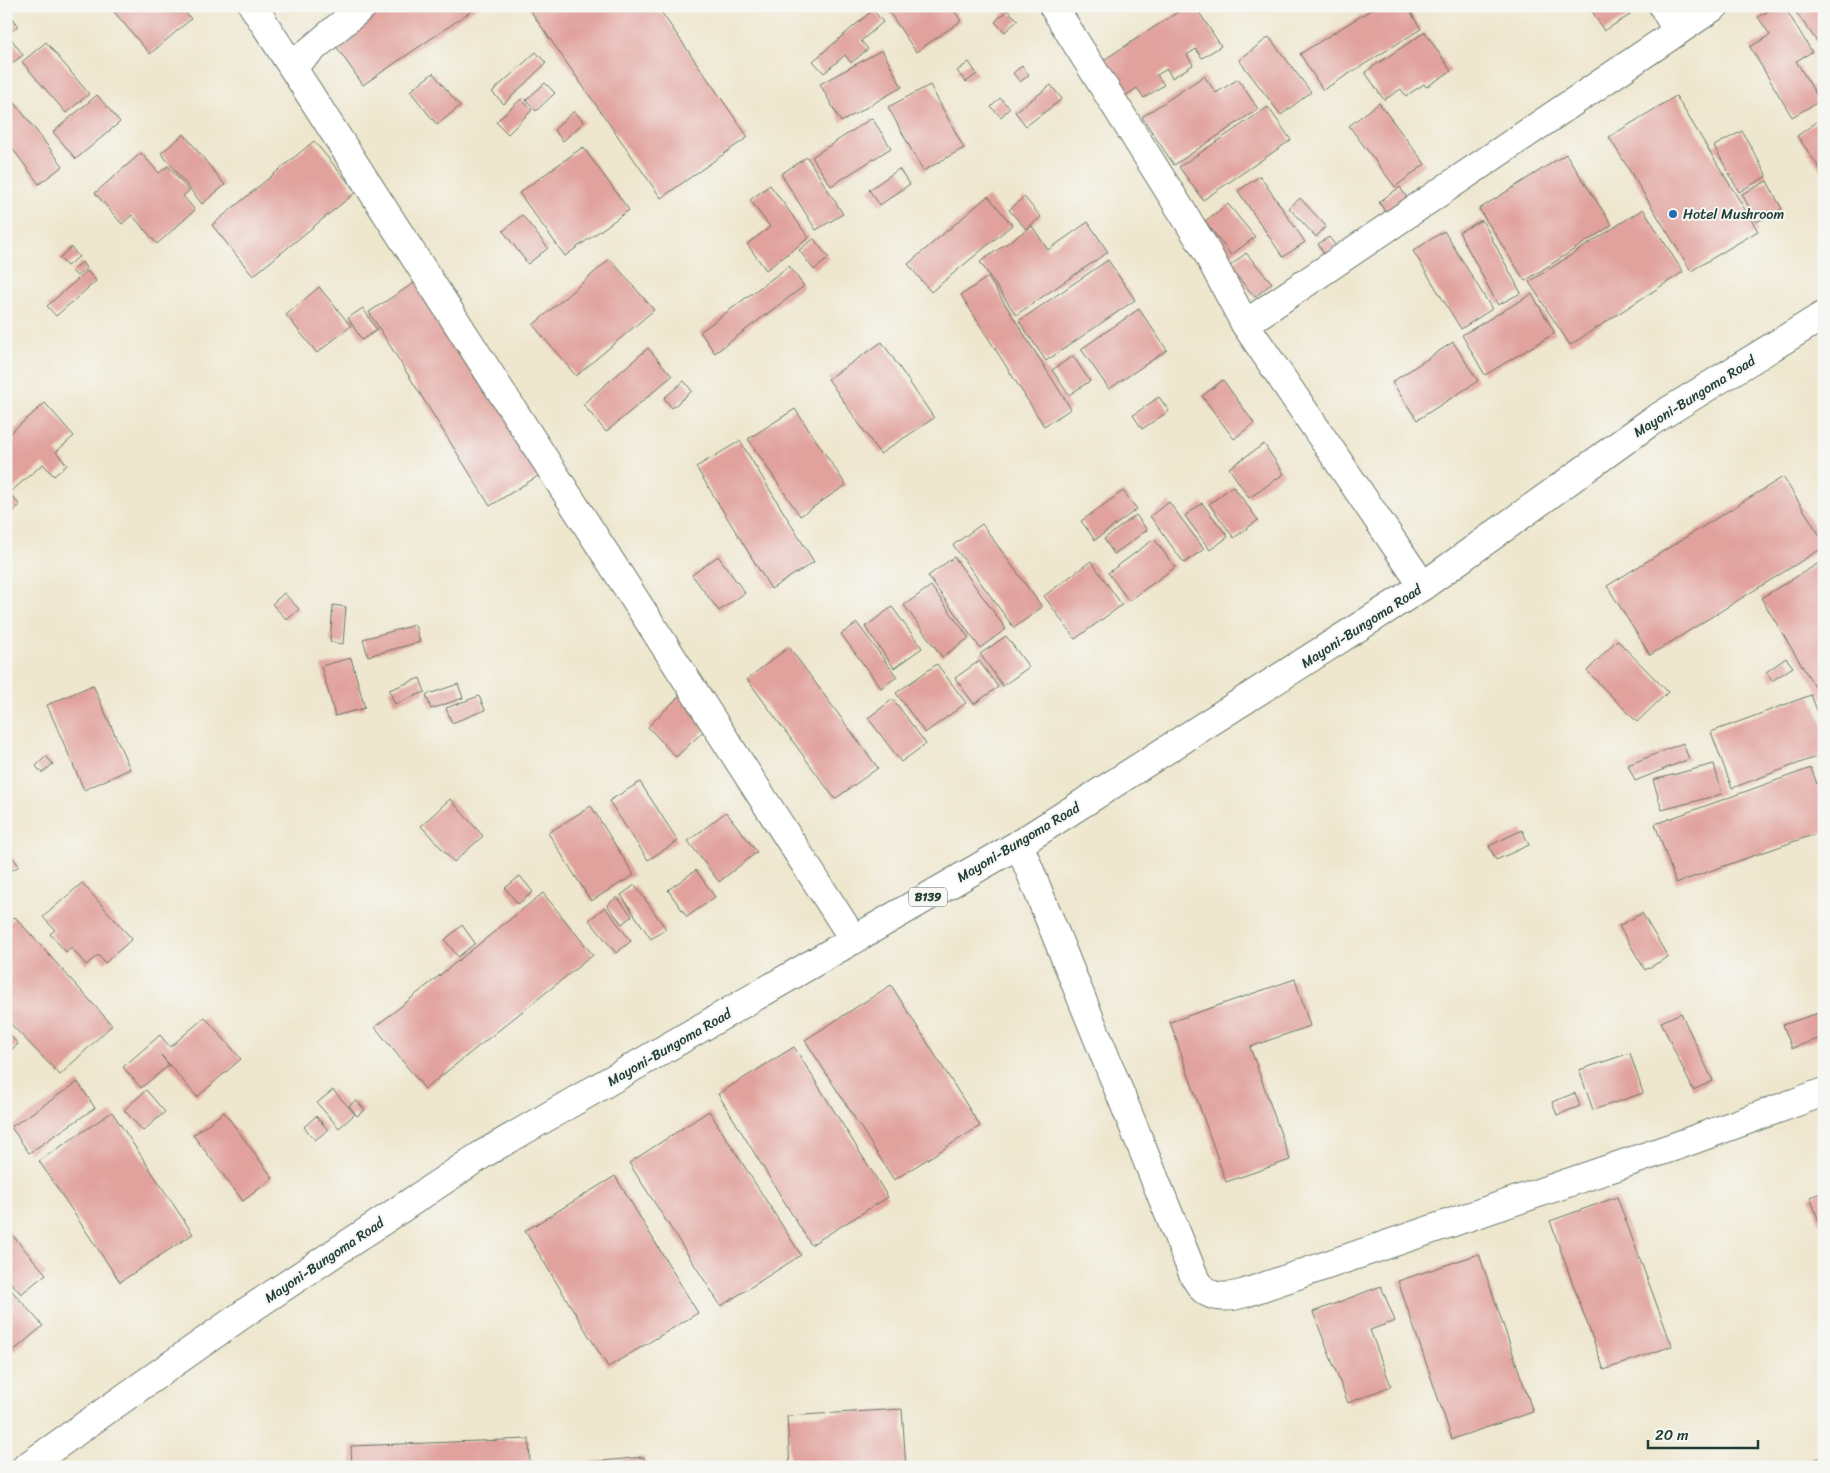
<svg xmlns="http://www.w3.org/2000/svg" width="1830" height="1473" font-family="Sriracha,sans-serif">
  <style>
    .building { fill: #e1a19c }
    .lines { fill: none; stroke-linecap: round; stroke-linejoin: round }
    .minor-casing { stroke: #67786a; stroke-width: 30 }
    .primary-casing { stroke: #67786a; stroke-width: 30 }
    .minor { stroke: #fff; stroke-width: 28 }
    .primary { stroke: #fff; stroke-width: 28 }
    .poi-dot { fill: #1f6fb2; stroke: #f6f6f2; stroke-width: 2 }
    .labels { text-anchor: middle; stroke-width: 4; stroke-linejoin: round; paint-order: stroke }
    .shield { fill: #f6f6f2; stroke: #60746d; stroke-width: 1 }
    .shield-label { font-size: 12px; font-weight: bold; fill: #1f3d34 }
    .poi-label { font-size: 14px; fill: #1f3d34; stroke: #f6f6f2; text-anchor: start }
    .street-label { font-size: 14px; fill: #1f3d34; stroke: #f6f6f2 }
  </style>
  <rect width="100%" height="100%" fill="#f6f6f2"/>
  <filter id="ink" filterUnits="userSpaceOnUse"><feTurbulence type="fractalNoise" baseFrequency=".02" numOctaves="2"/><feDisplacementMap in="SourceGraphic" scale="10" xChannelSelector="R" yChannelSelector="G"/><feConvolveMatrix kernelMatrix="1 2 1 2 8 2 1 2 1" color-interpolation-filters="sRGB"/></filter>
  <filter id="wash" filterUnits="userSpaceOnUse"><feTurbulence type="fractalNoise" baseFrequency=".0096" numOctaves="4" result="noise"/><feDisplacementMap in="SourceGraphic" scale="20" xChannelSelector="R" yChannelSelector="G"/><feGaussianBlur stdDeviation="1.12" result="paint"/><feColorMatrix in="noise" values="0 0 0 0 0 0 0 0 0 0 0 0 0 0 0 0 0 1.4 0 .05"/><feComposite in="paint" operator="in"/></filter>
  <g filter="url(#wash)">
    <rect width="100%" height="100%" fill="#eee6cd"/>
    <g id="blocks">
      <g class="building">
        <path d="M 109,6 L 180,6 L 191,19 L 150,54 Z"/>
        <path d="M 373,6 L 479,6 L 363,85 L 329,36 Z"/>
        <path d="M 527,6 L 657,6 L 748,137 L 661,198 Z"/>
        <path d="M 885,6 L 951,6 L 961,21 L 916,52 Z"/>
        <path d="M 1187,6 L 1195,6 L 1221,46 L 1202,58 L 1196,49 L 1187,55 L 1193,65 L 1172,78 L 1167,69 L 1157,75 L 1164,85 L 1144,98 L 1137,88 L 1125,96 L 1102,61 Z"/>
        <path d="M 1377,6 L 1407,6 L 1421,29 L 1323,90 L 1300,54 Z"/>
        <path d="M 1589,6 L 1625,6 L 1630,15 L 1604,31 Z"/>
        <path d="M 1777,6 L 1784,6 L 1812,52 L 1796,61 L 1820,101 L 1792,117 L 1750,47 L 1770,35 L 1758,17 Z"/>
        <path d="M 1796,6 L 1824,6 L 1824,51 L 1793,8 Z"/>
        <path d="M 873,10 L 883,22 L 861,41 L 868,49 L 851,63 L 845,55 L 824,73 L 813,61 Z"/>
        <path d="M 1007,10 L 1018,20 L 1005,32 L 995,22 Z"/>
        <path d="M 9,14 L 18,26 L 11,32 L 6,26 L 6,15 Z"/>
        <path d="M 6,32 L 23,55 L 6,68 Z"/>
        <path d="M 1425,32 L 1451,71 L 1426,87 L 1424,84 L 1406,96 L 1401,89 L 1384,100 L 1365,72 Z"/>
        <path d="M 1269,37 L 1311,92 L 1281,115 L 1239,60 Z"/>
        <path d="M 46,42 L 89,94 L 66,113 L 22,62 Z"/>
        <path d="M 882,50 L 902,87 L 841,122 L 820,84 Z"/>
        <path d="M 536,52 L 546,63 L 504,104 L 492,92 Z"/>
        <path d="M 969,62 L 977,74 L 966,82 L 957,71 Z"/>
        <path d="M 1022,66 L 1029,75 L 1020,82 L 1013,73 Z"/>
        <path d="M 433,73 L 460,106 L 437,125 L 410,91 Z"/>
        <path d="M 1204,76 L 1216,93 L 1238,79 L 1258,109 L 1174,165 L 1142,117 Z"/>
        <path d="M 545,83 L 555,93 L 536,111 L 526,100 Z"/>
        <path d="M 930,85 L 964,148 L 923,171 L 888,107 Z"/>
        <path d="M 1051,85 L 1062,99 L 1026,126 L 1015,112 Z"/>
        <path d="M 6,91 L 63,166 L 39,184 L 6,140 Z"/>
        <path d="M 97,95 L 120,122 L 76,159 L 53,132 Z"/>
        <path d="M 1676,96 L 1758,231 L 1691,271 L 1609,137 Z"/>
        <path d="M 1000,98 L 1010,108 L 1001,117 L 991,107 Z"/>
        <path d="M 521,99 L 532,110 L 508,134 L 496,122 Z"/>
        <path d="M 1379,103 L 1425,164 L 1395,187 L 1349,126 Z"/>
        <path d="M 1268,107 L 1291,140 L 1203,200 L 1179,167 Z"/>
        <path d="M 574,111 L 584,122 L 563,141 L 554,130 Z"/>
        <path d="M 1824,117 L 1824,174 L 1797,136 Z"/>
        <path d="M 872,118 L 891,148 L 831,186 L 812,157 Z"/>
        <path d="M 1742,131 L 1767,176 L 1739,192 L 1714,146 Z"/>
        <path d="M 184,134 L 225,185 L 202,204 L 161,153 Z"/>
        <path d="M 314,141 L 356,192 L 253,276 L 212,225 Z"/>
        <path d="M 583,147 L 629,210 L 565,256 L 519,193 Z"/>
        <path d="M 141,153 L 159,173 L 168,166 L 189,191 L 183,196 L 195,210 L 157,244 L 132,215 L 122,224 L 95,193 Z"/>
        <path d="M 1566,154 L 1612,225 L 1525,281 L 1479,209 Z"/>
        <path d="M 807,157 L 843,214 L 816,230 L 781,174 Z"/>
        <path d="M 899,169 L 910,184 L 880,205 L 869,190 Z"/>
        <path d="M 1260,176 L 1305,242 L 1283,257 L 1238,191 Z"/>
        <path d="M 1767,181 L 1782,209 L 1757,222 L 1742,194 Z"/>
        <path d="M 770,185 L 809,238 L 766,270 L 747,244 L 770,227 L 750,200 Z"/>
        <path d="M 1400,187 L 1410,203 L 1389,218 L 1379,202 Z"/>
        <path d="M 988,196 L 1012,225 L 931,292 L 908,264 Z"/>
        <path d="M 1024,197 L 1041,217 L 1026,229 L 1009,210 Z"/>
        <path d="M 1300,198 L 1326,226 L 1316,237 L 1289,208 Z"/>
        <path d="M 1228,204 L 1255,237 L 1231,255 L 1205,221 Z"/>
        <path d="M 1643,209 L 1683,272 L 1570,345 L 1529,282 Z"/>
        <path d="M 522,215 L 548,248 L 528,264 L 503,231 Z"/>
        <path d="M 1482,220 L 1521,293 L 1498,305 L 1459,232 Z"/>
        <path d="M 1088,222 L 1108,252 L 1016,315 L 980,262 L 1032,226 L 1048,250 Z"/>
        <path d="M 1444,231 L 1492,309 L 1461,329 L 1413,251 Z"/>
        <path d="M 1329,237 L 1336,246 L 1324,254 L 1318,244 Z"/>
        <path d="M 814,239 L 829,258 L 814,270 L 799,250 Z"/>
        <path d="M 71,247 L 79,257 L 67,266 L 59,258 Z"/>
        <path d="M 1246,253 L 1272,283 L 1255,297 L 1229,267 Z"/>
        <path d="M 610,259 L 654,310 L 576,376 L 533,325 Z"/>
        <path d="M 1108,260 L 1135,300 L 1046,361 L 1019,321 Z"/>
        <path d="M 82,262 L 86,268 L 77,276 L 72,271 Z"/>
        <path d="M 789,266 L 804,286 L 715,353 L 700,332 Z"/>
        <path d="M 87,271 L 96,281 L 56,316 L 47,306 Z"/>
        <path d="M 425,276 L 546,471 L 490,506 L 369,312 Z"/>
        <path d="M 988,277 L 1071,409 L 1044,426 L 961,295 Z"/>
        <path d="M 319,287 L 351,326 L 317,353 L 286,315 Z"/>
        <path d="M 1532,294 L 1555,333 L 1485,375 L 1462,335 Z"/>
        <path d="M 363,308 L 377,330 L 362,340 L 348,318 Z"/>
        <path d="M 1139,309 L 1167,350 L 1109,389 L 1081,349 Z"/>
        <path d="M 882,342 L 934,418 L 880,454 L 828,379 Z"/>
        <path d="M 1453,342 L 1478,381 L 1417,420 L 1392,382 Z"/>
        <path d="M 648,348 L 672,376 L 606,432 L 583,404 Z"/>
        <path d="M 1073,356 L 1090,381 L 1069,395 L 1052,370 Z"/>
        <path d="M 1223,380 L 1254,423 L 1234,439 L 1202,396 Z"/>
        <path d="M 684,381 L 692,391 L 672,408 L 664,398 Z"/>
        <path d="M 1159,397 L 1169,411 L 1142,429 L 1133,415 Z"/>
        <path d="M 45,403 L 74,436 L 56,452 L 67,465 L 54,476 L 43,464 L 9,493 L 20,505 L 6,517 L 6,437 Z"/>
        <path d="M 795,409 L 846,485 L 800,516 L 748,439 Z"/>
        <path d="M 740,441 L 814,562 L 771,589 L 696,467 Z"/>
        <path d="M 1264,444 L 1284,474 L 1249,498 L 1229,468 Z"/>
        <path d="M 1783,477 L 1824,542 L 1824,547 L 1650,655 L 1607,586 Z"/>
        <path d="M 1233,486 L 1258,520 L 1234,538 L 1209,504 Z"/>
        <path d="M 1123,491 L 1137,509 L 1095,540 L 1081,521 Z"/>
        <path d="M 1169,502 L 1204,549 L 1184,563 L 1150,516 Z"/>
        <path d="M 1202,503 L 1228,537 L 1210,550 L 1185,516 Z"/>
        <path d="M 1136,515 L 1147,530 L 1114,554 L 1104,539 Z"/>
        <path d="M 982,524 L 1042,607 L 1014,628 L 953,545 Z"/>
        <path d="M 1154,539 L 1175,567 L 1129,601 L 1108,573 Z"/>
        <path d="M 718,556 L 745,593 L 719,611 L 692,575 Z"/>
        <path d="M 954,557 L 1006,629 L 980,648 L 928,576 Z"/>
        <path d="M 1824,560 L 1824,702 L 1761,598 Z"/>
        <path d="M 1091,561 L 1122,605 L 1075,639 L 1044,596 Z"/>
        <path d="M 931,586 L 969,638 L 942,657 L 904,605 Z"/>
        <path d="M 284,593 L 299,609 L 287,620 L 272,604 Z"/>
        <path d="M 333,605 L 346,607 L 343,644 L 330,642 Z"/>
        <path d="M 892,607 L 922,648 L 894,668 L 865,627 Z"/>
        <path d="M 857,623 L 897,677 L 881,688 L 841,634 Z"/>
        <path d="M 415,625 L 420,642 L 368,656 L 363,639 Z"/>
        <path d="M 1006,636 L 1029,667 L 1003,686 L 980,654 Z"/>
        <path d="M 1617,640 L 1668,692 L 1637,722 L 1587,671 Z"/>
        <path d="M 789,647 L 878,768 L 835,799 L 747,679 Z"/>
        <path d="M 351,658 L 365,708 L 335,716 L 321,666 Z"/>
        <path d="M 1786,658 L 1793,667 L 1772,681 L 1766,672 Z"/>
        <path d="M 979,661 L 998,687 L 974,704 L 955,678 Z"/>
        <path d="M 937,664 L 966,703 L 925,733 L 896,693 Z"/>
        <path d="M 420,678 L 425,692 L 395,704 L 389,690 Z"/>
        <path d="M 458,684 L 463,698 L 431,709 L 426,695 Z"/>
        <path d="M 93,685 L 130,769 L 84,790 L 47,705 Z"/>
        <path d="M 1811,695 L 1824,728 L 1824,754 L 1732,788 L 1711,732 Z"/>
        <path d="M 479,696 L 485,710 L 452,723 L 446,708 Z"/>
        <path d="M 679,696 L 709,726 L 676,757 L 648,727 Z"/>
        <path d="M 893,699 L 926,744 L 901,762 L 868,718 Z"/>
        <path d="M 1683,743 L 1689,759 L 1635,781 L 1628,765 Z"/>
        <path d="M 46,756 L 53,764 L 42,773 L 36,766 Z"/>
        <path d="M 1714,764 L 1722,794 L 1662,810 L 1653,780 Z"/>
        <path d="M 1811,768 L 1824,802 L 1824,831 L 1676,883 L 1655,824 Z"/>
        <path d="M 640,782 L 678,841 L 648,860 L 609,801 Z"/>
        <path d="M 450,799 L 483,836 L 454,862 L 421,826 Z"/>
        <path d="M 591,806 L 634,875 L 591,901 L 548,833 Z"/>
        <path d="M 726,812 L 757,852 L 719,882 L 688,841 Z"/>
        <path d="M 1522,830 L 1529,845 L 1496,860 L 1489,846 Z"/>
        <path d="M 6,848 L 19,866 L 6,874 Z"/>
        <path d="M 696,870 L 715,897 L 687,917 L 668,890 Z"/>
        <path d="M 520,876 L 533,892 L 518,904 L 505,888 Z"/>
        <path d="M 82,883 L 132,939 L 105,963 L 98,955 L 86,965 L 71,947 L 66,952 L 50,934 L 55,930 L 43,917 Z"/>
        <path d="M 635,885 L 666,929 L 651,939 L 621,895 Z"/>
        <path d="M 543,893 L 593,955 L 425,1089 L 375,1027 Z"/>
        <path d="M 617,897 L 632,916 L 622,924 L 607,905 Z"/>
        <path d="M 605,907 L 631,941 L 616,953 L 589,920 Z"/>
        <path d="M 1642,913 L 1668,957 L 1645,970 L 1619,926 Z"/>
        <path d="M 15,917 L 112,1025 L 60,1075 L 6,1019 L 6,925 Z"/>
        <path d="M 462,925 L 475,943 L 458,957 L 445,940 Z"/>
        <path d="M 1295,979 L 1310,1026 L 1250,1047 L 1290,1160 L 1226,1182 L 1170,1022 Z"/>
        <path d="M 891,985 L 980,1126 L 894,1180 L 805,1040 Z"/>
        <path d="M 1824,1011 L 1824,1037 L 1792,1048 L 1783,1025 Z"/>
        <path d="M 1681,1013 L 1713,1081 L 1693,1090 L 1661,1022 Z"/>
        <path d="M 205,1017 L 241,1059 L 197,1097 L 161,1055 L 169,1065 L 141,1088 L 123,1067 L 160,1035 L 170,1047 Z"/>
        <path d="M 6,1031 L 18,1044 L 6,1054 Z"/>
        <path d="M 794,1047 L 888,1197 L 811,1245 L 718,1094 Z"/>
        <path d="M 1630,1053 L 1643,1093 L 1593,1110 L 1579,1070 Z"/>
        <path d="M 78,1082 L 95,1108 L 29,1153 L 11,1127 Z"/>
        <path d="M 146,1090 L 165,1112 L 143,1131 L 124,1110 Z"/>
        <path d="M 333,1090 L 355,1114 L 339,1128 L 317,1103 Z"/>
        <path d="M 1575,1093 L 1580,1106 L 1557,1115 L 1552,1102 Z"/>
        <path d="M 356,1100 L 365,1110 L 357,1116 L 349,1106 Z"/>
        <path d="M 709,1111 L 801,1255 L 721,1306 L 629,1163 Z"/>
        <path d="M 112,1112 L 193,1234 L 120,1282 L 39,1161 Z"/>
        <path d="M 224,1112 L 273,1178 L 243,1201 L 193,1135 Z"/>
        <path d="M 316,1116 L 328,1130 L 315,1140 L 304,1127 Z"/>
        <path d="M 615,1176 L 698,1313 L 608,1367 L 525,1231 Z"/>
        <path d="M 1824,1192 L 1824,1235 L 1810,1197 Z"/>
        <path d="M 1617,1197 L 1672,1346 L 1604,1370 L 1550,1221 Z"/>
        <path d="M 6,1228 L 46,1274 L 21,1294 L 6,1277 Z"/>
        <path d="M 1479,1254 L 1533,1412 L 1452,1439 L 1398,1281 Z"/>
        <path d="M 6,1284 L 43,1326 L 6,1357 Z"/>
        <path d="M 1381,1286 L 1395,1321 L 1370,1330 L 1391,1386 L 1348,1403 L 1313,1312 Z"/>
        <path d="M 902,1409 L 906,1467 L 790,1467 L 787,1416 Z"/>
        <path d="M 529,1439 L 530,1467 L 352,1467 L 351,1446 Z"/>
        <path d="M 1824,1456 L 1824,1467 L 1794,1467 Z"/>
        <path d="M 644,1457 L 645,1467 L 559,1467 L 559,1465 Z"/>
      </g>
    </g>
  </g>
  <g filter="url(#ink)">
    <use href="#blocks" fill-opacity="0" stroke="#67786a" stroke-width="1"/>
    <g class="lines">
      <g class="minor-casing">
        <g id="minor">
          <path d="M 253,6 L 854,940"/>
          <path d="M 1053,6 L 1203,245 L 1245,324"/>
          <path d="M 1663,6 L 1677,31"/>
          <path d="M 292,66 L 363,6"/>
          <path d="M 1423,586 L 1245,324 L 1715,6"/>
          <path d="M 1019,844 L 1194,1276 C 1197,1280 1200,1287 1204,1290 C 1216,1300 1232,1297 1245,1293 L 1679,1145 L 1824,1092"/>
        </g>
      </g>
      <g class="primary-casing">
        <path id="primary" d="M 26,1467 L 249,1310 L 483,1154 L 1019,844 L 1423,586 L 1649,423 L 1824,315"/>
      </g>
      <use href="#minor" class="minor"/>
      <use href="#primary" class="primary"/>
    </g>
  </g>
  <circle class="poi-dot" cx="1673" cy="214" r="5"/>
  <g class="labels">
    <rect class="shield" x="909" y="887.5" width="38" height="19" rx="4"/>
    <g class="shield-label">
      <text x="928" y="901">B139</text>
    </g>
    <g class="poi-label">
      <text x="1683" y="219">Hotel Mushroom</text>
    </g>
    <g class="street-label">
      <text transform="translate(1694 396) rotate(-32)" y="5">Mayoni-Bungoma Road</text>
      <text transform="translate(1361 626) rotate(-33)" y="5">Mayoni-Bungoma Road</text>
      <text transform="translate(1018 842) rotate(-31)" y="5">Mayoni-Bungoma Road</text>
      <text transform="translate(669 1047) rotate(-30)" y="5">Mayoni-Bungoma Road</text>
      <text transform="translate(324 1260) rotate(-34)" y="5">Mayoni-Bungoma Road</text>
    </g>
  </g>
  <rect width="1830" height="1473" fill="none" stroke="#f6f6f2" stroke-width="25"/>
  <path d="M1648 1440v8h110v-8" fill="none" stroke="#1f3d34" stroke-width="2.5"/>
  <text x="1655" y="1440" font-size="15" fill="#1f3d34" stroke="#f6f6f2" stroke-width="4" paint-order="stroke">20 m</text>
</svg>
